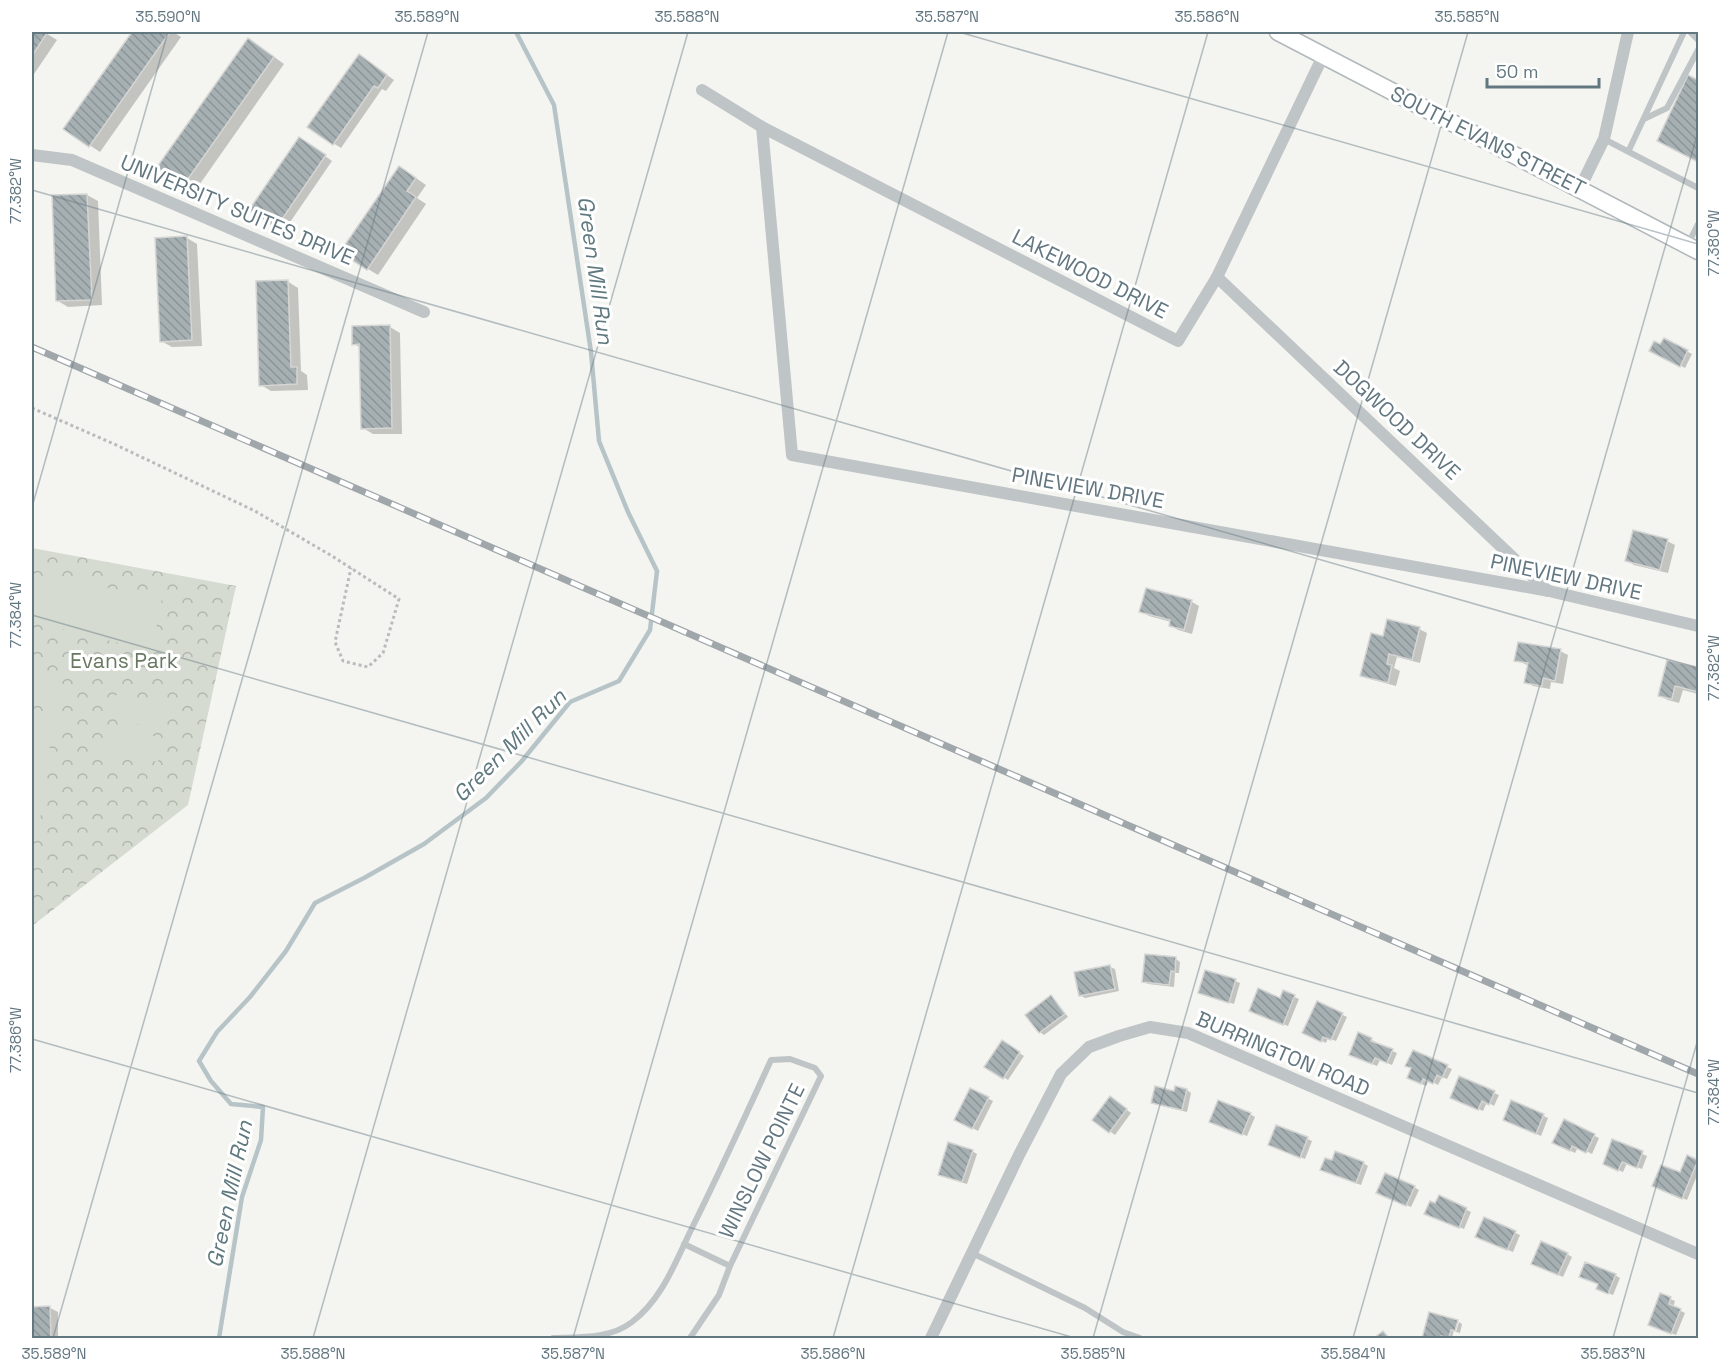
<svg xmlns="http://www.w3.org/2000/svg" width="1730" height="1370" font-family="'Space Grotesk',sans-serif">
  <style>
    .forest { fill: url(#forest-crowns) }
    .pitch { fill: #d6dbd1 }
    .shadow { fill: #0003 }
    .lines { fill: none; stroke-linecap: round; stroke-linejoin: round }
    .stream { stroke: #b7c4c7; stroke-width: 4.5 }
    .building { fill: url(#building-back-hatch); stroke: #d5d5d3; stroke-width: 1.5 }
    .secondary-casing { stroke: #b1b8bb; stroke-width: 19 }
    .path { stroke: #b9bcbd; stroke-width: 3; stroke-dasharray: 3 3; stroke-linecap: butt }
    .service { stroke: #bfc4c6; stroke-width: 6 }
    .minor { stroke: #bfc4c6; stroke-width: 12 }
    .secondary { stroke: #fff; stroke-width: 16 }
    .rail-casing { stroke: #a0a7ab; stroke-width: 7 }
    .rail { stroke: #fff; stroke-width: 4.5; stroke-dasharray: 14; stroke-linecap: butt }
    .ticks { fill: none; stroke: #637781; stroke-width: 1.5; stroke-opacity: 0.45 }
    .labels { text-anchor: middle; stroke-width: 6; stroke-linejoin: round; paint-order: stroke }
    .street-label { font-size: 21px; fill: #637781; stroke: #fff }
    .park-label { font-size: 21px; fill: #687962; stroke: #fff }
    .water-label { font-size: 22px; font-style: italic; fill: #5f797f; stroke: #fff }
    .neatline { fill: none; stroke: #637781; stroke-width: 2 }
    .ticks-label { font-size: 15px; text-anchor: middle; fill: #637781 }
  </style>
  <defs>
    <pattern id="forest-crowns" width="20" height="18" patternUnits="userSpaceOnUse" patternTransform="scale(1.5)"><rect width="20" height="18" fill="#d6dbd1"/><path d="M2 6a3 3 0 1 1 6 0M12 15a3 3 0 1 1 6 0" fill="none" stroke="#b1b6af"/></pattern>
    <pattern id="building-back-hatch" width="6" height="6" patternUnits="userSpaceOnUse" patternTransform="scale(1.5)"><rect width="6" height="6" fill="#a6b0b3"/><path d="M-1 5l2 2M0 0l6 6M5-1l2 2" fill="none" stroke="#8b9497"/></pattern>
  </defs>
  <rect width="100%" height="100%" fill="#f4f4f0"/>
  <path class="forest" d="M 32,548 L 236,586 L 188,805 L 32,926 Z"/>
  <g class="pitch">
    <path d="M 32,574 L 162,598 L 152,651 L 32,622 Z"/>
    <path d="M 32,677 L 68,685 L 63,709 L 32,702 Z"/>
    <path d="M 116,695 L 169,706 L 164,730 L 111,718 Z"/>
    <path d="M 32,711 L 61,717 L 56,741 L 32,736 Z"/>
    <path d="M 109,727 L 163,738 L 158,762 L 104,751 Z"/>
    <path d="M 32,744 L 55,749 L 50,773 L 32,769 Z"/>
    <path d="M 32,778 L 48,782 L 43,806 L 32,803 Z"/>
    <path d="M 32,812 L 41,814 L 35,838 L 32,837 Z"/>
  </g>
  <g class="shadow">
    <path d="M 32,32 L 44,32 L 57,40 L 32,77 Z"/>
    <path d="M 134,32 L 173,32 L 181,37 L 100,152 L 65,129 Z"/>
    <path d="M 259,46 L 284,64 L 195,191 L 159,167 Z"/>
    <path d="M 367,61 L 394,80 L 386,91 L 382,89 L 341,148 L 333,143 Z"/>
    <path d="M 1689,77 L 1698,81 L 1698,161 L 1669,147 Z"/>
    <path d="M 307,143 L 332,161 L 284,231 L 276,227 Z"/>
    <path d="M 410,174 L 426,185 L 417,198 L 426,204 L 378,275 L 368,269 Z"/>
    <path d="M 87,195 L 98,201 L 102,305 L 68,307 L 58,301 Z"/>
    <path d="M 187,238 L 197,244 L 202,346 L 172,347 L 161,341 Z"/>
    <path d="M 287,281 L 298,288 L 301,371 L 307,375 L 308,390 L 271,391 L 261,385 Z"/>
    <path d="M 390,327 L 400,333 L 402,434 L 373,434 L 363,428 L 361,348 L 354,344 Z"/>
    <path d="M 1664,340 L 1692,354 L 1685,368 L 1650,350 L 1661,346 Z"/>
    <path d="M 1667,541 L 1675,545 L 1668,573 L 1634,565 L 1627,560 Z"/>
    <path d="M 1147,590 L 1192,602 L 1199,606 L 1192,634 L 1178,630 L 1170,625 L 1171,622 L 1149,616 L 1141,611 Z"/>
    <path d="M 1419,629 L 1427,633 L 1420,663 L 1397,657 L 1394,668 L 1400,671 L 1396,686 L 1370,679 L 1362,675 L 1384,638 Z"/>
    <path d="M 1560,651 L 1568,655 L 1563,684 L 1551,682 L 1550,689 L 1533,686 L 1526,682 L 1529,666 L 1516,660 Z"/>
    <path d="M 1668,661 L 1698,669 L 1698,694 L 1683,690 L 1679,703 L 1668,700 L 1660,696 Z"/>
    <path d="M 1176,959 L 1180,962 L 1179,973 L 1175,973 L 1174,987 L 1148,984 L 1144,982 Z"/>
    <path d="M 1110,967 L 1115,969 L 1119,991 L 1085,998 L 1080,995 Z"/>
    <path d="M 1235,981 L 1240,983 L 1234,1004 L 1205,995 Z"/>
    <path d="M 1284,992 L 1299,999 L 1288,1026 L 1255,1013 L 1281,1000 Z"/>
    <path d="M 1051,997 L 1055,1000 L 1068,1017 L 1044,1035 L 1040,1032 Z"/>
    <path d="M 1318,1003 L 1347,1017 L 1336,1041 L 1328,1038 L 1326,1043 L 1309,1035 Z"/>
    <path d="M 1359,1034 L 1376,1042 L 1376,1044 L 1397,1053 L 1392,1065 L 1380,1060 L 1377,1066 L 1356,1057 Z"/>
    <path d="M 1002,1042 L 1024,1056 L 1008,1080 L 986,1066 Z"/>
    <path d="M 1447,1067 L 1452,1069 L 1447,1079 L 1442,1077 L 1438,1085 L 1429,1080 L 1426,1086 L 1413,1080 Z"/>
    <path d="M 971,1090 L 993,1101 L 978,1131 L 956,1119 Z"/>
    <path d="M 1187,1090 L 1191,1093 L 1187,1112 L 1158,1105 L 1153,1103 L 1175,1092 Z"/>
    <path d="M 1494,1093 L 1499,1095 L 1494,1106 L 1487,1102 L 1483,1111 L 1457,1100 Z"/>
    <path d="M 1115,1101 L 1131,1113 L 1115,1135 L 1094,1120 Z"/>
    <path d="M 1512,1102 L 1548,1118 L 1541,1136 L 1509,1122 Z"/>
    <path d="M 1250,1114 L 1255,1117 L 1247,1136 L 1216,1124 Z"/>
    <path d="M 1564,1121 L 1599,1138 L 1592,1154 L 1578,1147 L 1575,1153 L 1559,1145 Z"/>
    <path d="M 1277,1126 L 1312,1141 L 1305,1159 L 1275,1147 Z"/>
    <path d="M 1613,1141 L 1647,1156 L 1642,1169 L 1627,1163 L 1623,1172 L 1609,1166 Z"/>
    <path d="M 972,1151 L 977,1154 L 967,1184 L 944,1177 Z"/>
    <path d="M 1688,1157 L 1698,1162 L 1698,1173 L 1687,1200 L 1659,1188 L 1681,1174 Z"/>
    <path d="M 1363,1163 L 1368,1166 L 1361,1185 L 1327,1172 Z"/>
    <path d="M 1414,1187 L 1419,1190 L 1411,1207 L 1383,1195 Z"/>
    <path d="M 1440,1197 L 1471,1212 L 1464,1229 L 1431,1216 Z"/>
    <path d="M 1485,1219 L 1520,1235 L 1513,1252 L 1482,1239 Z"/>
    <path d="M 1567,1254 L 1572,1257 L 1563,1277 L 1538,1266 Z"/>
    <path d="M 1615,1275 L 1620,1278 L 1613,1295 L 1603,1291 Z"/>
    <path d="M 1670,1299 L 1675,1301 L 1673,1307 L 1685,1313 L 1676,1335 L 1655,1327 Z"/>
    <path d="M 32,1308 L 50,1308 L 58,1312 L 58,1338 L 32,1338 Z"/>
    <path d="M 1430,1314 L 1456,1321 L 1452,1338 L 1454,1338 L 1446,1337 L 1446,1338 L 1424,1338 Z"/>
    <path d="M 1459,1322 L 1462,1324 L 1460,1333 L 1456,1332 Z"/>
  </g>
  <g class="lines">
    <path class="stream" d="M 219,1338 L 242,1197 L 261,1140 L 263,1107 L 231,1104 L 211,1081 L 199,1061 L 217,1032 L 250,997 L 286,951 L 315,903 L 364,878 L 424,844 L 486,798 L 521,762 L 570,702 L 619,681 L 650,630 L 657,571 L 628,512 L 599,441 L 591,352 L 554,105 L 516,32"/>
  </g>
  <g class="building">
    <path d="M 32,32 L 45,32 L 47,33 L 32,56 Z"/>
    <path d="M 132,32 L 170,32 L 89,147 L 63,129 Z"/>
    <path d="M 248,38 L 274,57 L 183,186 L 157,167 Z"/>
    <path d="M 359,54 L 387,75 L 378,88 L 374,86 L 333,145 L 307,127 Z"/>
    <path d="M 1688,75 L 1698,80 L 1698,162 L 1657,141 Z"/>
    <path d="M 299,137 L 326,155 L 276,228 L 249,210 Z"/>
    <path d="M 399,166 L 416,178 L 407,191 L 416,197 L 367,270 L 340,252 Z"/>
    <path d="M 87,194 L 92,300 L 56,301 L 52,195 Z"/>
    <path d="M 187,236 L 192,340 L 160,342 L 155,238 Z"/>
    <path d="M 288,280 L 291,367 L 297,367 L 297,384 L 259,386 L 256,281 Z"/>
    <path d="M 390,325 L 392,428 L 361,429 L 359,344 L 352,345 L 352,326 Z"/>
    <path d="M 1664,338 L 1688,350 L 1680,367 L 1649,351 L 1654,341 L 1660,344 Z"/>
    <path d="M 1633,530 L 1668,539 L 1660,570 L 1625,561 Z"/>
    <path d="M 1146,588 L 1192,600 L 1184,630 L 1169,626 L 1170,620 L 1139,612 Z"/>
    <path d="M 1387,619 L 1420,627 L 1412,660 L 1389,654 L 1387,664 L 1392,665 L 1388,683 L 1360,676 L 1371,633 L 1383,636 Z"/>
    <path d="M 1518,642 L 1561,649 L 1555,681 L 1543,678 L 1542,686 L 1524,683 L 1528,663 L 1514,661 Z"/>
    <path d="M 1667,660 L 1698,667 L 1698,692 L 1675,686 L 1672,699 L 1658,696 Z"/>
    <path d="M 1145,954 L 1176,957 L 1175,972 L 1171,971 L 1169,985 L 1142,982 Z"/>
    <path d="M 1110,965 L 1115,989 L 1079,996 L 1074,972 Z"/>
    <path d="M 1205,970 L 1236,979 L 1229,1003 L 1198,993 Z"/>
    <path d="M 1258,988 L 1280,998 L 1283,990 L 1295,995 L 1283,1025 L 1249,1011 Z"/>
    <path d="M 1051,995 L 1065,1014 L 1039,1033 L 1025,1015 Z"/>
    <path d="M 1317,1001 L 1343,1013 L 1331,1040 L 1323,1037 L 1321,1042 L 1302,1033 Z"/>
    <path d="M 1358,1032 L 1372,1038 L 1371,1041 L 1393,1049 L 1387,1063 L 1375,1058 L 1372,1064 L 1349,1055 Z"/>
    <path d="M 1002,1040 L 1020,1052 L 1003,1079 L 984,1067 Z"/>
    <path d="M 1413,1050 L 1448,1065 L 1442,1078 L 1437,1075 L 1433,1084 L 1423,1079 L 1421,1084 L 1407,1078 L 1411,1068 L 1405,1066 Z"/>
    <path d="M 1459,1076 L 1495,1091 L 1489,1105 L 1482,1101 L 1478,1110 L 1450,1098 Z"/>
    <path d="M 1155,1086 L 1174,1091 L 1175,1086 L 1187,1089 L 1182,1110 L 1151,1103 Z"/>
    <path d="M 970,1088 L 989,1097 L 972,1129 L 954,1120 Z"/>
    <path d="M 1110,1096 L 1127,1109 L 1109,1133 L 1092,1120 Z"/>
    <path d="M 1218,1100 L 1251,1113 L 1242,1135 L 1209,1122 Z"/>
    <path d="M 1511,1100 L 1544,1114 L 1536,1134 L 1503,1120 Z"/>
    <path d="M 1564,1119 L 1595,1134 L 1586,1153 L 1572,1146 L 1570,1151 L 1552,1143 Z"/>
    <path d="M 1276,1125 L 1308,1137 L 1300,1158 L 1268,1145 Z"/>
    <path d="M 1612,1139 L 1643,1151 L 1637,1168 L 1622,1162 L 1618,1171 L 1603,1164 Z"/>
    <path d="M 948,1142 L 973,1150 L 962,1182 L 938,1175 Z"/>
    <path d="M 1335,1151 L 1364,1162 L 1356,1183 L 1320,1170 L 1325,1158 L 1332,1160 Z"/>
    <path d="M 1687,1155 L 1698,1160 L 1682,1199 L 1652,1186 L 1661,1165 L 1680,1172 Z"/>
    <path d="M 1385,1173 L 1415,1186 L 1406,1206 L 1376,1193 Z"/>
    <path d="M 1439,1195 L 1467,1208 L 1459,1228 L 1424,1214 L 1430,1201 L 1435,1203 Z"/>
    <path d="M 1484,1217 L 1516,1231 L 1507,1250 L 1475,1237 Z"/>
    <path d="M 1541,1241 L 1568,1253 L 1558,1275 L 1531,1264 Z"/>
    <path d="M 1585,1262 L 1616,1274 L 1608,1294 L 1596,1289 L 1598,1284 L 1579,1277 Z"/>
    <path d="M 1660,1293 L 1671,1297 L 1669,1304 L 1681,1309 L 1671,1334 L 1648,1325 Z"/>
    <path d="M 50,1306 L 51,1338 L 32,1338 L 32,1307 Z"/>
    <path d="M 1429,1312 L 1458,1320 L 1455,1331 L 1451,1330 L 1449,1337 L 1441,1336 L 1441,1338 L 1422,1338 Z"/>
    <path d="M 1383,1331 L 1389,1338 L 1374,1338 Z"/>
  </g>
  <g class="lines">
    <g class="secondary-casing">
      <path id="secondary" d="M 1278,32 L 1698,251"/>
    </g>
    <path class="path" d="M 32,408 L 114,444 L 255,511 L 332,556 L 399,599 L 383,653 L 368,667 L 343,661 L 335,642 L 351,568"/>
    <g class="service">
      <path d="M 1690,32 L 1698,40"/>
      <path d="M 1644,119 L 1667,108 L 1698,50"/>
      <path d="M 1604,139 L 1698,188"/>
      <path d="M 1629,150 L 1684,32"/>
      <path d="M 1688,244 L 1698,224"/>
      <path d="M 684,1244 L 730,1266"/>
      <path d="M 972,1253 L 1085,1308 L 1123,1332 L 1140,1338"/>
      <path d="M 553,1338 C 580,1337 610,1339 632,1322 C 662,1299 675,1263 691,1230 C 719,1174 745,1117 771,1060 L 790,1059 L 815,1068 L 821,1076 L 730,1266 L 719,1295 L 690,1338"/>
    </g>
    <g class="minor">
      <path d="M 702,90 L 762,127 L 1178,341 L 1217,277 L 1323,56"/>
      <path d="M 762,127 L 792,455 L 1549,591 L 1698,626"/>
      <path d="M 32,155 L 72,160 L 424,312"/>
      <path d="M 1580,188 L 1604,139 L 1628,32"/>
      <path d="M 1217,277 L 1548,591"/>
      <path d="M 931,1338 L 1019,1155 L 1061,1074 L 1089,1047 L 1119,1036 L 1150,1027 L 1188,1033 L 1698,1254"/>
    </g>
    <use href="#secondary" class="secondary"/>
    <g class="rail-casing">
      <path id="rail" d="M 32,347 L 1698,1074"/>
    </g>
    <use href="#rail" class="rail"/>
  </g>
  <path class="ticks" d="M 959,32 L 1698,244M 32,190 L 1698,668M 32,507 L 168,32M 32,615 L 1698,1093M 32,1039 L 1075,1338M 53,1338 L 428,32M 313,1338 L 688,32M 573,1338 L 948,32M 833,1338 L 1208,32M 1093,1338 L 1468,32M 1353,1338 L 1698,132M 1613,1338 L 1698,1039"/>
  <g class="labels">
    <g class="street-label">
      <text transform="translate(1488 141) rotate(27)" y="7">SOUTH EVANS STREET</text>
      <text transform="translate(237 210) rotate(23)" y="7">UNIVERSITY SUITES DRIVE</text>
      <text transform="translate(1090 274) rotate(27)" y="7">LAKEWOOD DRIVE</text>
      <text transform="translate(1397 420) rotate(43)" y="7">DOGWOOD DRIVE</text>
      <text transform="translate(1088 488) rotate(10)" y="7">PINEVIEW DRIVE</text>
      <text transform="translate(1566 577) rotate(12)" y="7">PINEVIEW DRIVE</text>
      <text transform="translate(1283 1054) rotate(23)" y="7">BURRINGTON ROAD</text>
      <text transform="translate(762 1161) rotate(-64)" y="7">WINSLOW POINTE</text>
    </g>
    <g class="park-label">
      <text x="124" y="668">Evans Park</text>
    </g>
    <g class="water-label">
      <text transform="translate(596 270) rotate(82)" y="8">Green Mill Run</text>
      <text transform="translate(509 745) rotate(-45)" y="8">Green Mill Run</text>
      <text transform="translate(229 1194) rotate(-78)" y="8">Green Mill Run</text>
    </g>
  </g>
  <rect width="1730" height="1370" fill="none" stroke="#ffffff" stroke-width="66"/>
  <path d="M1487 78v9h112v-9" fill="none" stroke="#637781" stroke-width="3"/>
  <text x="1496" y="78" font-size="18" fill="#637781" stroke="#ffffff" stroke-width="4.5" paint-order="stroke">50 m</text>
  <rect x="33" y="33" width="1664" height="1304" class="neatline"/>
  <g class="ticks-label">
    <text x="168" y="22">35.590°N</text>
    <text x="427" y="22">35.589°N</text>
    <text x="687" y="22">35.588°N</text>
    <text x="947" y="22">35.587°N</text>
    <text x="1207" y="22">35.586°N</text>
    <text x="1467" y="22">35.585°N</text>
    <text transform="translate(16 191) rotate(-90)" y="5">77.382°W</text>
    <text transform="translate(1714 243) rotate(-90)" y="5">77.380°W</text>
    <text transform="translate(16 615) rotate(-90)" y="5">77.384°W</text>
    <text transform="translate(1714 668) rotate(-90)" y="5">77.382°W</text>
    <text transform="translate(16 1040) rotate(-90)" y="5">77.386°W</text>
    <text transform="translate(1714 1092) rotate(-90)" y="5">77.384°W</text>
    <text x="54" y="1359">35.589°N</text>
    <text x="313" y="1359">35.588°N</text>
    <text x="573" y="1359">35.587°N</text>
    <text x="833" y="1359">35.586°N</text>
    <text x="1093" y="1359">35.585°N</text>
    <text x="1353" y="1359">35.584°N</text>
    <text x="1613" y="1359">35.583°N</text>
  </g>
</svg>
